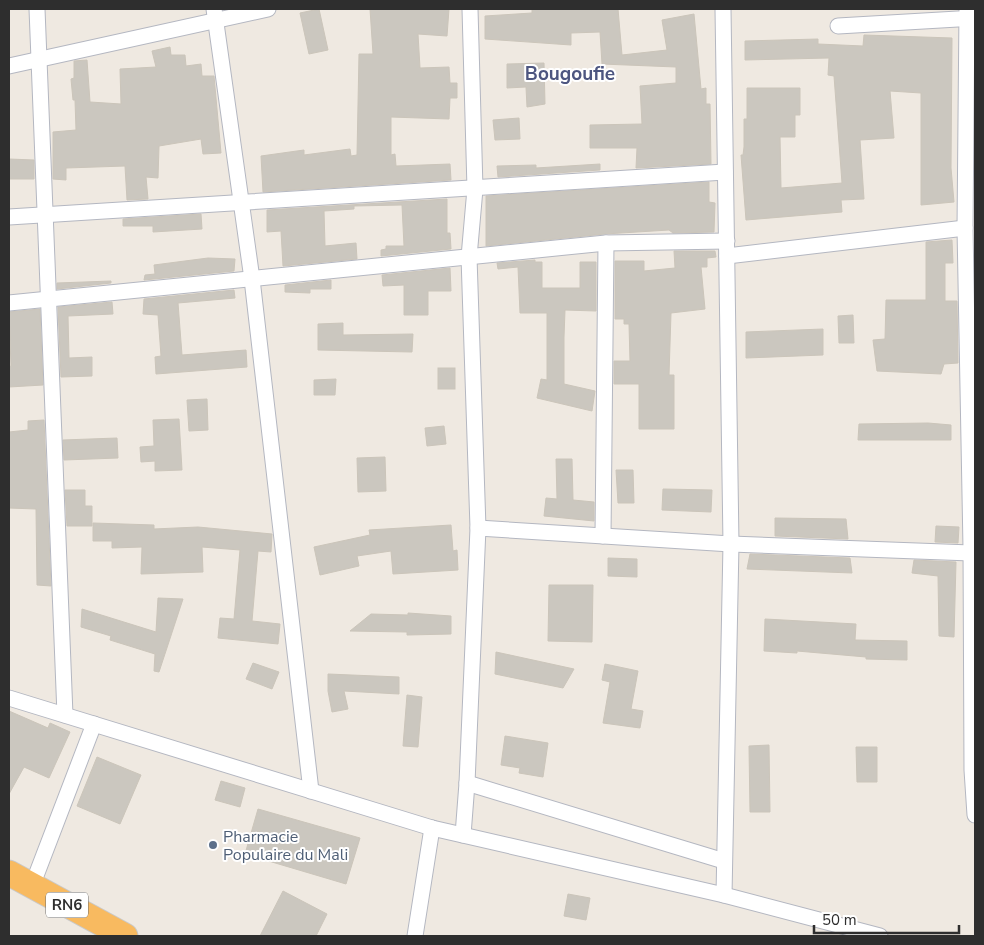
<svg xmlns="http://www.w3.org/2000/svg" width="984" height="945" font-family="'Nunito Sans',sans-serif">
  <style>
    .building { fill: #cbc7bf; stroke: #cbc5ba }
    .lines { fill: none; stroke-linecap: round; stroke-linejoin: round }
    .minor-casing { stroke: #b4b7c1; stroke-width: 17 }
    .trunk-casing { stroke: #c9c9c9; stroke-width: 27 }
    .minor { stroke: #fff; stroke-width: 15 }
    .trunk { stroke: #f8ba60; stroke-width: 25 }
    .service-dot { fill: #5c6f8a; stroke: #fff; stroke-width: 2 }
    .labels { text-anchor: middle; stroke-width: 4; stroke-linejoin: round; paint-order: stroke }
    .shield { fill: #fff; stroke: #6d6d6d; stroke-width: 1 }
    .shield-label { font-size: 15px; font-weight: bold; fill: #2e2e2e }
    .service-label { font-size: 16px; fill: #4e5e75; stroke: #fff; text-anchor: start }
    .quarter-label { font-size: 19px; font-weight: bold; fill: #4d5680; stroke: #fff }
  </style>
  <rect width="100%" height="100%" fill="#efe9e1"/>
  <g class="building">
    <path d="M 319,9 L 328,50 L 309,54 L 300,13 Z"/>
    <path d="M 370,9 L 449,9 L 447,36 L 418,34 L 420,68 L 449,67 L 450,83 L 457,83 L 457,98 L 450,98 L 449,119 L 391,117 L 391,155 L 395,154 L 396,166 L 450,164 L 451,180 L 263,192 L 261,156 L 304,150 L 304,155 L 350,149 L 351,156 L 357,155 L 359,54 L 373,54 Z"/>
    <path d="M 532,9 L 618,9 L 622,55 L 667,50 L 662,20 L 694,14 L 701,89 L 706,88 L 706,104 L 710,104 L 711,164 L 636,168 L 637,148 L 590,148 L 590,125 L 642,124 L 640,86 L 676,83 L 676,67 L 602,64 L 600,32 L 571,33 L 571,45 L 485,39 L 485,16 L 532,13 Z"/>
    <path d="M 864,35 L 952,38 L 951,168 L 954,202 L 921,205 L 921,93 L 890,91 L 894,138 L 860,140 L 864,199 L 841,200 L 842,212 L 746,220 L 741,155 L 743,155 L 744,147 L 744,119 L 747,119 L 747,88 L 800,88 L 800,115 L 795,115 L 795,137 L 780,137 L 781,188 L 842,183 L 834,76 L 828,75 L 829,58 L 745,60 L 745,41 L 818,39 L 818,44 L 863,46 Z"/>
    <path d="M 170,47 L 171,55 L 185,55 L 186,66 L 201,64 L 202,76 L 214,76 L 221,153 L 203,154 L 201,139 L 159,146 L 158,178 L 146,177 L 148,199 L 127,200 L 125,166 L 66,168 L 66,180 L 53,179 L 53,132 L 76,130 L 75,100 L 73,100 L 71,79 L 74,78 L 74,61 L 87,60 L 90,102 L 121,104 L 120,69 L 156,67 L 152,51 Z"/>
    <path d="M 544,63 L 545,104 L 527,107 L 526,87 L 507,88 L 507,64 Z"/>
    <path d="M 519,118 L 520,139 L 495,140 L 493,120 Z"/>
    <path d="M 9,159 L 34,160 L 34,179 L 9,179 Z"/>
    <path d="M 600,164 L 600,170 L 498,177 L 497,166 L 536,165 L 536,168 Z"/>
    <path d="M 709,182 L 709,202 L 715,203 L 714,232 L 673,233 L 669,230 L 605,234 L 486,246 L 486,196 Z"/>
    <path d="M 447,199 L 447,233 L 450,233 L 451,249 L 381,256 L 381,250 L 386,249 L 386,246 L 404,246 L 402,205 L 354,206 L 354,209 L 324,211 L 325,246 L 356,243 L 357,259 L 283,266 L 281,231 L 267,232 L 267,210 Z"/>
    <path d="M 201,214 L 202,229 L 153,232 L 153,226 L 123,226 L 123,219 Z"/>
    <path d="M 952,240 L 953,263 L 945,263 L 945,301 L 957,301 L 958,363 L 944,364 L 941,374 L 877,371 L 873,340 L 885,339 L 886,300 L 926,300 L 926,242 Z"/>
    <path d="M 674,251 L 715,251 L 716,257 L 707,258 L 707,267 L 701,267 L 705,309 L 671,313 L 669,375 L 674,375 L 674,429 L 639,429 L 639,384 L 614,384 L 614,361 L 630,361 L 629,324 L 624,324 L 624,319 L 615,319 L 615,261 L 644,261 L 644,271 L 675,268 Z"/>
    <path d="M 208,258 L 235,259 L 234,271 L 144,280 L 145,275 L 155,274 L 154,265 Z"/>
    <path d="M 535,260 L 535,262 L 542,262 L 542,288 L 580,288 L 580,262 L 596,262 L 596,311 L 565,310 L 564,337 L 564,384 L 595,391 L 592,411 L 537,398 L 541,379 L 547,380 L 547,313 L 520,313 L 518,267 L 498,269 L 497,263 Z"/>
    <path d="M 450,268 L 451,291 L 428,291 L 428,315 L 404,315 L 404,285 L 383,286 L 382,275 Z"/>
    <path d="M 331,280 L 331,289 L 310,289 L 310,293 L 285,292 L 285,285 Z"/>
    <path d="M 111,281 L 111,283 L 57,289 L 57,283 Z"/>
    <path d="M 234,290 L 235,298 L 178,303 L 182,355 L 246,350 L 247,367 L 156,374 L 155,357 L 161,356 L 158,315 L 143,314 L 144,299 Z"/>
    <path d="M 112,302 L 113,314 L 68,316 L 69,358 L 92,357 L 92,376 L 61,377 L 58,307 Z"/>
    <path d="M 40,309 L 43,385 L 9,387 L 9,367 L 11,366 L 9,312 Z"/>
    <path d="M 853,315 L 854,343 L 839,343 L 838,316 Z"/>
    <path d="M 343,323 L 343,335 L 413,334 L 412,352 L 318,350 L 318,324 Z"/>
    <path d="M 823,329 L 823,355 L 746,358 L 746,332 Z"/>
    <rect x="438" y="368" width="17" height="21"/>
    <path d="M 336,379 L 335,395 L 314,395 L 314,380 Z"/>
    <path d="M 207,399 L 208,430 L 189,431 L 187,400 Z"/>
    <path d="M 179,419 L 182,470 L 155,471 L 155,461 L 141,462 L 140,447 L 154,446 L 153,420 Z"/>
    <path d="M 44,420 L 51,586 L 37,585 L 36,509 L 9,508 L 9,432 L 28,430 L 28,421 Z"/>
    <path d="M 928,423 L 951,425 L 951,440 L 858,440 L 859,424 Z"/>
    <path d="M 444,426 L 446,444 L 427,446 L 425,428 Z"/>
    <path d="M 117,438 L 118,458 L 64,460 L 63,440 Z"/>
    <path d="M 385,457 L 386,491 L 358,492 L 357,458 Z"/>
    <path d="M 556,459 L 572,459 L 573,500 L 594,502 L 594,521 L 544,516 L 546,498 L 557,499 Z"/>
    <path d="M 616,470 L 633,470 L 634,503 L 618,503 Z"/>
    <path d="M 663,489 L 712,490 L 711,512 L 662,510 Z"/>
    <path d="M 65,490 L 85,490 L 85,506 L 92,506 L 92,526 L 67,526 Z"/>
    <path d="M 775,518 L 846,519 L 848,539 L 775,536 Z"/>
    <path d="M 93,523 L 154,525 L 154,529 L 198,527 L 272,534 L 271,552 L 258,551 L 252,621 L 280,624 L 278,644 L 218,638 L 220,618 L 234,619 L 240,550 L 202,547 L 203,572 L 141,574 L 142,547 L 112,548 L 112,541 L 93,541 Z"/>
    <path d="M 451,525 L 453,551 L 457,550 L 458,570 L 393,574 L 391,551 L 357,556 L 359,566 L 320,575 L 314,547 L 370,535 L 369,530 Z"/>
    <path d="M 936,526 L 959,527 L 958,543 L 935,542 Z"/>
    <path d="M 750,554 L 850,558 L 852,573 L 747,569 Z"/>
    <path d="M 608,558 L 637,559 L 637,577 L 608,576 Z"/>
    <path d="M 914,560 L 956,562 L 954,637 L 939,636 L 938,576 L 912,573 Z"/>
    <path d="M 549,585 L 593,585 L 592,642 L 548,641 Z"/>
    <path d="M 158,598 L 183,599 L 159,672 L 154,671 L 155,654 L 110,640 L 111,636 L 81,627 L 82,609 L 156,632 Z"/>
    <path d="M 408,613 L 451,616 L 451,634 L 407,635 L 407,632 L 350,631 L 371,614 L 408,615 Z"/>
    <path d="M 765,619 L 856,624 L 855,640 L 907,641 L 907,660 L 866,659 L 866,657 L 797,651 L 797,653 L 764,651 Z"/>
    <path d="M 496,652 L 542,662 L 574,669 L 563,688 L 495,674 Z"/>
    <path d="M 253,663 L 279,672 L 272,689 L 246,679 Z"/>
    <path d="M 605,664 L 638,671 L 631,709 L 643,711 L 640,728 L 603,723 L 610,682 L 602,680 Z"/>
    <path d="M 328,674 L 399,677 L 399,694 L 344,691 L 348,709 L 332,712 L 328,691 Z"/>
    <path d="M 407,695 L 422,697 L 418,747 L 403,746 Z"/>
    <path d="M 9,711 L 48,728 L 50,723 L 70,732 L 49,778 L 24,767 L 9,794 Z"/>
    <path d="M 505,736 L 548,743 L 543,777 L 519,773 L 520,768 L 501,765 Z"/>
    <path d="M 769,745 L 770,812 L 750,812 L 749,746 Z"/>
    <path d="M 856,747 L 877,747 L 877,782 L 857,782 Z"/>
    <path d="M 97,757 L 141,775 L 120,824 L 77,806 Z"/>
    <path d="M 221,781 L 245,788 L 240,807 L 215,800 Z"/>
    <path d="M 258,809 L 360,838 L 346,884 L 245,854 Z"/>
    <path d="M 283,891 L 327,914 L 316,936 L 260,936 Z"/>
    <path d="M 568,894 L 590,898 L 586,920 L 564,916 Z"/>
  </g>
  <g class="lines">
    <g class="minor-casing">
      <g id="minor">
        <path d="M 37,9 L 65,715"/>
        <path d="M 214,9 L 252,279 L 311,791"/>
        <path d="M 723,9 L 731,544 L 724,895"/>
        <path d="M 967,9 L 965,228 L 971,548 L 972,770 L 975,815"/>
        <path d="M 838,26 L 975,18"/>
        <path d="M 9,66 L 268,9"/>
        <path d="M 9,217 L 725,172"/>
        <path d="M 727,256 L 965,228"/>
        <path d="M 9,303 L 606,243 L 727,241"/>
        <path d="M 478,528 L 731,544 L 971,553"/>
        <path d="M 603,536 L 606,243"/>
        <path d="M 9,698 L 432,828 L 724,895 L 880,936"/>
        <path d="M 467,783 L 724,861"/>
        <path d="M 463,835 L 467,783 L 478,528 L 469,257 L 475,189 L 470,9"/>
        <path d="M 32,886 L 94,724"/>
        <path d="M 415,936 L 432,828"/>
      </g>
    </g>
    <g class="trunk-casing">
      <path id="trunk" d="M 9,873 L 125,936"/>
    </g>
    <use href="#minor" class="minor"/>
    <use href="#trunk" class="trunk"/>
  </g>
  <circle class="service-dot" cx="213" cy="845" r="5"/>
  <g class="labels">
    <rect class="shield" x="46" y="892.5" width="42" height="25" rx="4"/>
    <g class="shield-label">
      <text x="67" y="910">RN6</text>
    </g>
    <g class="service-label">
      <text x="223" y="842">Pharmacie<tspan x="223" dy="18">Populaire du Mali</tspan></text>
    </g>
    <g class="quarter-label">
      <text x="570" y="80">Bougoufie</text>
    </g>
  </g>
  <rect width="984" height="945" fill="none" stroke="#2e2e2e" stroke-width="20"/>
  <path d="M814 925v8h145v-8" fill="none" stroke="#2e2e2e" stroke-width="2.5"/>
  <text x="822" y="925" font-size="15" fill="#2e2e2e" stroke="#ffffff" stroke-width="4" paint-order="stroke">50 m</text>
</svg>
